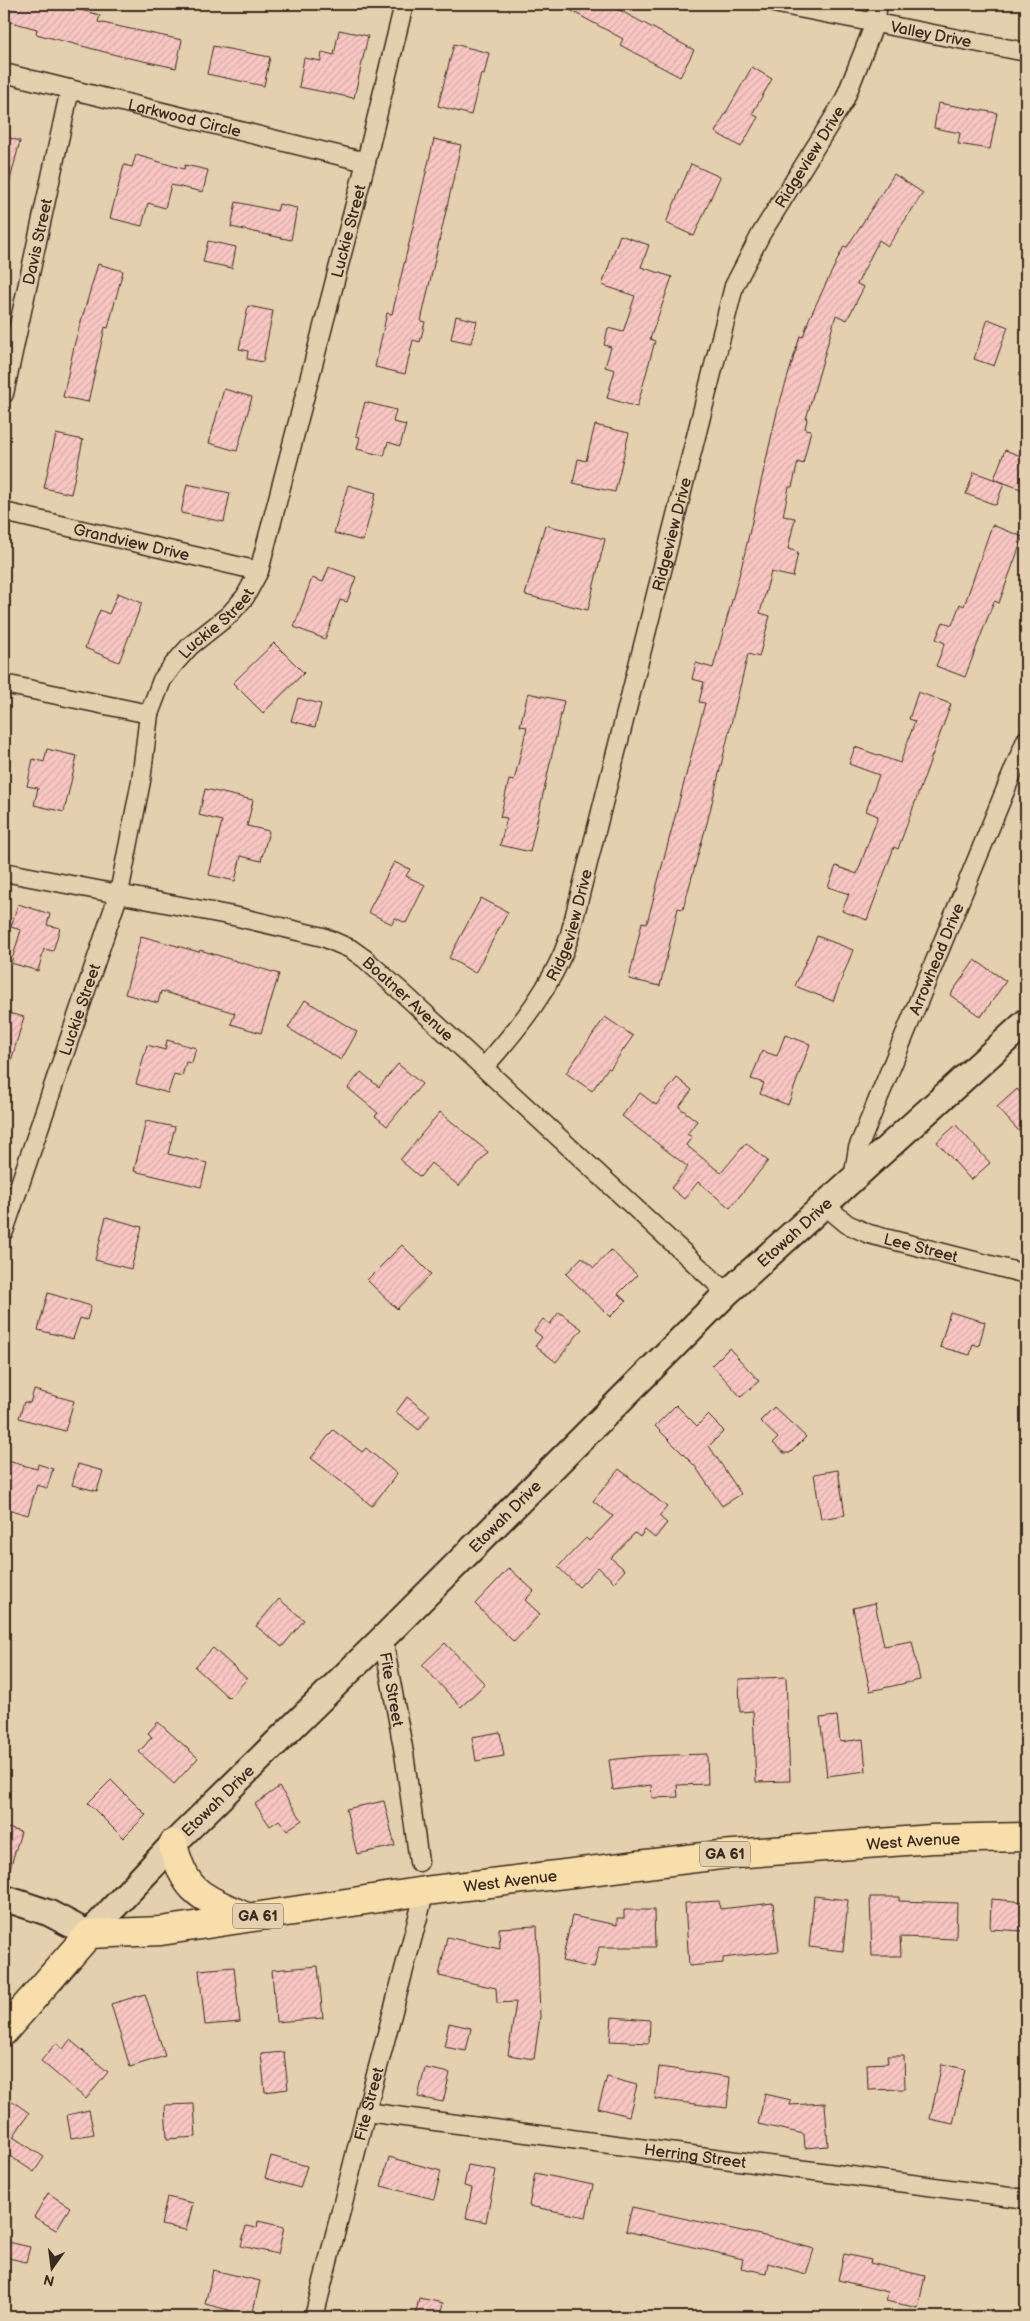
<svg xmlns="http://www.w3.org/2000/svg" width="1030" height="2321" font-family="'Balsamiq Sans',sans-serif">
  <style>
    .building { fill: url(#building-hatch); stroke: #3b2a1e }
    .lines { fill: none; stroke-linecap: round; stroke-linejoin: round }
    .street-casing { stroke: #3b2a1e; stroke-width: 21 }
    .secondary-casing { stroke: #3b2a1e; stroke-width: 29 }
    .primary-casing { stroke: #3b2a1e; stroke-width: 31 }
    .street { stroke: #e4d0ae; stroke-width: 18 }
    .secondary { stroke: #e4d0ae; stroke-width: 25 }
    .primary { stroke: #f8deab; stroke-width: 28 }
    .labels { text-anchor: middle; stroke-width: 4.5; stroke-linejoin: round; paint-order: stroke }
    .shield { fill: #e4d0ae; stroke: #6e5c49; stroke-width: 1 }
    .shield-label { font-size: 15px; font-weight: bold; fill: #3b2a1e }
    .street-label { font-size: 16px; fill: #3b2a1e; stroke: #e4d0ae }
  </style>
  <defs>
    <pattern id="building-hatch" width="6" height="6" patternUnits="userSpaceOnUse" patternTransform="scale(1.25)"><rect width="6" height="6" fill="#f8c7c2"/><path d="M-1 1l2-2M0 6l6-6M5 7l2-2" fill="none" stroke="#d6aba6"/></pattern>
  </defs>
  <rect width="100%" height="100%" fill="#e4d0ae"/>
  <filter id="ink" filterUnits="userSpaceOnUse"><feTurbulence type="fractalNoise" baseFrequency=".02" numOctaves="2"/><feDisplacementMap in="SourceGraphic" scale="10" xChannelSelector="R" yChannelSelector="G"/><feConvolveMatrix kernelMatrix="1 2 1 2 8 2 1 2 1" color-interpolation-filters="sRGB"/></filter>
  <g filter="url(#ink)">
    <g class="building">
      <path d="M 4,4 L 57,4 L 100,15 L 98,22 L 182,40 L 176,68 L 120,56 L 36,34 L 37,29 L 4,20 Z"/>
      <path d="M 559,4 L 608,4 L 694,50 L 680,77 L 620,45 L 623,39 Z"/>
      <path d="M 339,30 L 368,36 L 354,98 L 299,87 L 304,58 L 321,61 L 322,52 L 334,55 Z"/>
      <path d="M 454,44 L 489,53 L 484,75 L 481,74 L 471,115 L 438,106 Z"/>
      <path d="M 213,46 L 270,57 L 264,86 L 207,74 Z"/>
      <path d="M 752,67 L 772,79 L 752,114 L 758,117 L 741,147 L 715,132 Z"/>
      <path d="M 938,103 L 997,113 L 990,149 L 958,144 L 960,133 L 934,128 Z"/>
      <path d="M 4,136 L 20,141 L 9,184 L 4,183 Z"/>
      <path d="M 434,139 L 461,145 L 421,321 L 425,322 L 420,342 L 413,340 L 405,374 L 375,367 L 387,313 L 392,314 Z"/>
      <path d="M 136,155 L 184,169 L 185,165 L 208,170 L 203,192 L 171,185 L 165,208 L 148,203 L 142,226 L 110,218 L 124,165 L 132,167 Z"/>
      <path d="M 691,164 L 720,177 L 694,236 L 666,223 Z"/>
      <path d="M 894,174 L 923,193 L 888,246 L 879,240 L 857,284 L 864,287 L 847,320 L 836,315 L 806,419 L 807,419 L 805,429 L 811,430 L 803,464 L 798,462 L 792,487 L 789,487 L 783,516 L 795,518 L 788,549 L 798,552 L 793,577 L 771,572 L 760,613 L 770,616 L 759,657 L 748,654 L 707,823 L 683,909 L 678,908 L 660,986 L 629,979 L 642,922 L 647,923 L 705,703 L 699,702 L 704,682 L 692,679 L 696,663 L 713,668 L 742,565 L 777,412 L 800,336 L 803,337 L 809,319 L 844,246 L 847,247 Z"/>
      <path d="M 236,202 L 277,211 L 279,204 L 297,208 L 291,240 L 231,227 Z"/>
      <path d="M 620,235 L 649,245 L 641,267 L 672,277 L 650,339 L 655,341 L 637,407 L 607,398 L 615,370 L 605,367 L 611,347 L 604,345 L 608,328 L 623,332 L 635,296 L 602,285 Z"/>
      <path d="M 208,241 L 236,247 L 232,268 L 203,262 Z"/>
      <path d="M 98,264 L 123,271 L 108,328 L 105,327 L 88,402 L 63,397 L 75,342 Z"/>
      <path d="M 248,306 L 273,311 L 263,362 L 247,359 L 248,351 L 239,349 Z"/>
      <path d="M 456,316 L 477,321 L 471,343 L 451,339 Z"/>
      <path d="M 988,319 L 1008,327 L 994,366 L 974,359 Z"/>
      <path d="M 224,389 L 252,397 L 237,451 L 209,443 Z"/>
      <path d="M 365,402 L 396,410 L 393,422 L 406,425 L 400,446 L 388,442 L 384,456 L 357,449 L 360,437 L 356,436 Z"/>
      <path d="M 595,425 L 629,433 L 615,492 L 573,483 L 578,459 L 586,461 Z"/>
      <path d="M 56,434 L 83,440 L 71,494 L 44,488 Z"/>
      <path d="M 1005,450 L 1026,458 L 1026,491 L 994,479 Z"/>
      <path d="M 974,472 L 1004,483 L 996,505 L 966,494 Z"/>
      <path d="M 187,484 L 230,493 L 224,522 L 181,513 Z"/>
      <path d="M 348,485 L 376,493 L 363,541 L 334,533 Z"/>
      <path d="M 545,525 L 605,539 L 588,610 L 525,595 Z"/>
      <path d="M 992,525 L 1023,537 L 999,603 L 994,601 L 965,677 L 936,666 L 945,643 L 936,639 L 943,622 L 952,625 L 960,604 L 964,606 Z"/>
      <path d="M 329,567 L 356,577 L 347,602 L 340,600 L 325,639 L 294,627 L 312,578 L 323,582 Z"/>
      <path d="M 118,593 L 142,603 L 119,662 L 85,648 L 100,610 L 109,614 Z"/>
      <path d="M 274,643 L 304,673 L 263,713 L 233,683 Z"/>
      <path d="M 918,692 L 951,704 L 898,849 L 894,847 L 867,920 L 842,911 L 849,894 L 828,887 L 836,866 L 857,874 L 878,816 L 866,811 L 879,775 L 849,764 L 855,747 L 900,763 L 915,721 L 909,719 Z"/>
      <path d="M 528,693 L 564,701 L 530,852 L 500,845 L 507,818 L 500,817 L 509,780 L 514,781 L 527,727 L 520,726 Z"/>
      <path d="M 298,698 L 321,704 L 315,727 L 291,721 Z"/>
      <path d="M 47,749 L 77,756 L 64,812 L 34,805 L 38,788 L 27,786 L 33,759 L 44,762 Z"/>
      <path d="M 205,789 L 253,800 L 247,826 L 269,831 L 261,861 L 241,856 L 235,881 L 209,875 L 222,821 L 199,815 Z"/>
      <path d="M 394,862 L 410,869 L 406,876 L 425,885 L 406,923 L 395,918 L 392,924 L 368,912 Z"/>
      <path d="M 481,898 L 508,912 L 475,973 L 449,958 Z"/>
      <path d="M 18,904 L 50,914 L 47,925 L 60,928 L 53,951 L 44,949 L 38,971 L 11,963 L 21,930 L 11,927 Z"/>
      <path d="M 141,936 L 199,952 L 200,950 L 279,974 L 261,1033 L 231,1024 L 235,1013 L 161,991 L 158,1003 L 125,994 Z"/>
      <path d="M 817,936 L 853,950 L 833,1001 L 795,986 Z"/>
      <path d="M 975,960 L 1006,981 L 981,1017 L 950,995 Z"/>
      <path d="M 305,1000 L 357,1032 L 341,1060 L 288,1028 Z"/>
      <path d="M 4,1012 L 24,1017 L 8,1071 L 4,1071 Z"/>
      <path d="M 605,1017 L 633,1036 L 610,1069 L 608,1068 L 592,1091 L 566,1073 Z"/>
      <path d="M 785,1035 L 810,1044 L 788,1105 L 760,1094 L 764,1083 L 751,1079 L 762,1051 L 777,1056 Z"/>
      <path d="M 167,1040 L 196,1048 L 192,1063 L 186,1062 L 182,1076 L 174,1074 L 168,1093 L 136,1084 L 147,1045 L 165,1050 Z"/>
      <path d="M 398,1064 L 422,1084 L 387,1126 L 375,1116 L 378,1113 L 348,1088 L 361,1072 L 379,1087 Z"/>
      <path d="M 677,1078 L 692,1090 L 679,1107 L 697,1121 L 687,1134 L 692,1137 L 686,1145 L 721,1173 L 746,1143 L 768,1161 L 730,1208 L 698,1182 L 684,1199 L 671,1188 L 688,1167 L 622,1116 L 640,1093 L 656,1105 Z"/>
      <path d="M 1017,1089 L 1026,1099 L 1026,1139 L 997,1107 Z"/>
      <path d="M 440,1112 L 488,1152 L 459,1186 L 431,1163 L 420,1177 L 400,1160 Z"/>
      <path d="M 146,1121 L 175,1127 L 168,1154 L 207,1163 L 201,1187 L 134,1171 Z"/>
      <path d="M 956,1125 L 990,1163 L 971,1180 L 937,1142 Z"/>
      <path d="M 106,1217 L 142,1227 L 131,1269 L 95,1260 Z"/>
      <path d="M 402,1245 L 431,1274 L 397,1309 L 367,1280 Z"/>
      <path d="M 611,1250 L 637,1275 L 618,1294 L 626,1301 L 610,1317 L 566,1274 L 582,1257 L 594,1268 Z"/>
      <path d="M 48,1293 L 91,1306 L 87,1320 L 80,1318 L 73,1339 L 38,1330 Z"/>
      <path d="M 559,1312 L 582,1329 L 556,1362 L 535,1346 L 542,1337 L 534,1331 L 543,1319 L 550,1324 Z"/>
      <path d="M 950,1312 L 985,1322 L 979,1346 L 973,1344 L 970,1355 L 940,1347 Z"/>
      <path d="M 729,1348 L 759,1381 L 741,1397 L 712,1365 Z"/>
      <path d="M 34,1390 L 74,1401 L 65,1431 L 19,1418 L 24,1402 L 30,1403 Z"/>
      <path d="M 407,1397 L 430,1415 L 419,1430 L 396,1412 Z"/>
      <path d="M 676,1405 L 697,1426 L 708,1415 L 724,1431 L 709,1446 L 741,1494 L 722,1506 L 695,1466 L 655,1426 Z"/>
      <path d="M 774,1407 L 806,1437 L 790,1453 L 784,1453 L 773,1443 L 778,1438 L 760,1421 Z"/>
      <path d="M 333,1430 L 362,1452 L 366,1448 L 397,1474 L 372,1506 L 311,1458 Z"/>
      <path d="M 4,1460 L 37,1469 L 38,1464 L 53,1469 L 47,1488 L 37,1485 L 28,1515 L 4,1508 Z"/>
      <path d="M 78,1464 L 103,1471 L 97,1491 L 72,1485 Z"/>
      <path d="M 619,1469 L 667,1507 L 659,1516 L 667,1523 L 655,1538 L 645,1530 L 640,1537 L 635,1533 L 611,1558 L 625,1570 L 614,1582 L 598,1567 L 579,1587 L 558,1567 L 586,1538 L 589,1541 L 613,1516 L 593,1501 Z"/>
      <path d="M 838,1470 L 845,1515 L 821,1519 L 814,1474 Z"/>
      <path d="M 509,1568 L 534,1591 L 525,1600 L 540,1614 L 514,1642 L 475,1604 Z"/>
      <path d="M 279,1599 L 304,1620 L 282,1647 L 256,1626 Z"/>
      <path d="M 875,1603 L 884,1646 L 912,1641 L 920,1680 L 870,1691 L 853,1608 Z"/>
      <path d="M 445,1643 L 485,1684 L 461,1707 L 422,1665 Z"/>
      <path d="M 213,1648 L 247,1679 L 229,1698 L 195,1667 Z"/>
      <path d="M 786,1677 L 790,1781 L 756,1782 L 753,1711 L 740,1712 L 739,1679 Z"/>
      <path d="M 837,1716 L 840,1742 L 863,1739 L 866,1771 L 827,1776 L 820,1718 Z"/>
      <path d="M 158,1722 L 198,1758 L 174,1784 L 139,1752 L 152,1737 L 148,1733 Z"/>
      <path d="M 500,1732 L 504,1756 L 476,1761 L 472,1737 Z"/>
      <path d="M 707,1754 L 708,1784 L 677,1785 L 678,1797 L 652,1798 L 651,1785 L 613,1790 L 609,1760 L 645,1756 Z"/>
      <path d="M 111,1780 L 146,1815 L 123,1838 L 88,1803 Z"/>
      <path d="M 279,1787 L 302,1820 L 287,1830 L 279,1820 L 270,1826 L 255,1804 Z"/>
      <path d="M 384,1801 L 395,1846 L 357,1854 L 346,1809 Z"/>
      <path d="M 4,1827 L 21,1832 L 8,1875 L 4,1875 Z"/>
      <path d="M 814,1896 L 848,1900 L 843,1951 L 809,1947 Z"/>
      <path d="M 870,1897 L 899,1897 L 899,1901 L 957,1903 L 956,1939 L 900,1937 L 901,1956 L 872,1956 Z"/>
      <path d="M 991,1899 L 1025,1902 L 1023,1931 L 990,1929 Z"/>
      <path d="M 719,1901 L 720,1909 L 773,1903 L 779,1951 L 723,1958 L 723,1963 L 689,1966 L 685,1903 Z"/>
      <path d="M 624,1910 L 654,1910 L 655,1947 L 599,1947 L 594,1968 L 562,1961 L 572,1916 L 617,1925 L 617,1918 L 624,1918 Z"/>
      <path d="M 537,1926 L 540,2017 L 534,2059 L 508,2055 L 516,2002 L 497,2003 L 496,1988 L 439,1976 L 447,1937 L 500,1949 L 499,1928 Z"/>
      <path d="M 318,1966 L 323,2018 L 276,2022 L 272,1970 Z"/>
      <path d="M 234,1967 L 240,2022 L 205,2025 L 199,1970 Z"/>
      <path d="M 145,1994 L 165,2056 L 130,2067 L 111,2004 Z"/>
      <path d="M 612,2017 L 650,2020 L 649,2043 L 610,2041 Z"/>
      <path d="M 449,2023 L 471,2028 L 466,2051 L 444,2047 Z"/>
      <path d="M 70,2040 L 108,2072 L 86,2099 L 41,2061 L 56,2043 L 63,2049 Z"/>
      <path d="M 284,2052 L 288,2089 L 265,2092 L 261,2054 Z"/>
      <path d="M 887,2056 L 904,2056 L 905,2089 L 868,2090 L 867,2064 L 888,2063 Z"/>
      <path d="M 942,2064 L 965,2069 L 953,2124 L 930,2119 Z"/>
      <path d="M 659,2067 L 730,2077 L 727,2108 L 655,2099 Z"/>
      <path d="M 425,2068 L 450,2073 L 443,2102 L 418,2097 Z"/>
      <path d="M 607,2077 L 637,2085 L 629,2116 L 598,2108 Z"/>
      <path d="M 765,2094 L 791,2100 L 790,2105 L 825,2103 L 828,2146 L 805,2148 L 804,2134 L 758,2124 Z"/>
      <path d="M 4,2095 L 29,2113 L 13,2137 L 44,2157 L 34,2172 L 4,2152 Z"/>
      <path d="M 194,2104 L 196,2137 L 167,2139 L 165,2105 Z"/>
      <path d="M 89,2110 L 94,2134 L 71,2138 L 67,2115 Z"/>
      <path d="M 271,2156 L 307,2166 L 300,2188 L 265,2178 Z"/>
      <path d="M 389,2157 L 441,2171 L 434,2199 L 381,2186 Z"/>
      <path d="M 468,2165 L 496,2170 L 486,2222 L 466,2218 L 472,2188 L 464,2186 Z"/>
      <path d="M 535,2173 L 593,2185 L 586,2217 L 529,2206 Z"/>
      <path d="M 48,2193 L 70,2207 L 56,2230 L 34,2217 Z"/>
      <path d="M 167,2197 L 193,2203 L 186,2230 L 161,2225 Z"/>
      <path d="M 632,2207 L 783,2240 L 814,2249 L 806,2274 L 768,2263 L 766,2273 L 741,2268 L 743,2259 L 626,2231 Z"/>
      <path d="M 258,2221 L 284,2227 L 278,2254 L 241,2246 L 246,2226 L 257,2228 Z"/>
      <path d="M 4,2241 L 30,2247 L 26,2262 L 4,2257 Z"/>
      <path d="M 844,2254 L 871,2260 L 870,2263 L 925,2276 L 918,2308 L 886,2301 L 888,2292 L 838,2280 Z"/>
      <path d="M 213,2270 L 260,2281 L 252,2316 L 205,2304 Z"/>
      <path d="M 419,2298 L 443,2303 L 440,2317 L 415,2317 Z"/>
    </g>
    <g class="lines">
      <g class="street-casing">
        <g id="street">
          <path id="s1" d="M 778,4 L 1026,52"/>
          <path id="s2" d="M 4,73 L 366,162"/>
          <path id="s3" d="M 4,394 L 70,89"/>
          <path id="s4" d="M 4,512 L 259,571"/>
          <path d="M 4,684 L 149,714"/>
          <path id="s5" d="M 4,872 L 238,917 L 323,937 L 351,949 L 365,959 L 405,995 L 727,1293"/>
          <path id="s6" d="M 484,1067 C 518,1029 552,987 569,938 L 734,286 L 761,234 L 844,101 L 875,23 L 878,4"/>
          <path id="s7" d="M 853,1179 L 858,1148 L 1026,740"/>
          <path id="s8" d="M 823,1204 L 847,1224 L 869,1234 L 1026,1274"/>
          <path id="s9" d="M 4,1231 L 119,893 L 141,781 L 149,714 L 162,680 L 174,664 L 190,646 L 229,615 L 245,597 L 259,571 L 366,162 L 404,4"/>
          <path id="s10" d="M 383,1638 L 404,1753 L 419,1862"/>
          <path id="s11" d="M 366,2112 L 1026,2199"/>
          <path id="s12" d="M 314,2317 L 366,2112 L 425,1891"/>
        </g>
      </g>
      <g class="secondary-casing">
        <g id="secondary">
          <path id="s13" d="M 4,1898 L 49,1913 L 89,1934 L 173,1844 L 383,1638 L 727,1293 L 1026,1022"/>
        </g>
      </g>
      <g class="primary-casing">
        <g id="primary">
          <path d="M 173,1844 C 185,1895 203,1897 246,1917"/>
          <path id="s14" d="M 4,2031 L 89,1934 L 161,1931 L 425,1891 L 720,1855 L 932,1839 L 1026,1837"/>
        </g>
      </g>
      <use href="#street" class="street"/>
      <use href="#secondary" class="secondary"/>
      <use href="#primary" class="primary"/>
    </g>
  </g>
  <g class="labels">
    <g class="shield">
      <rect x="700" y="1841.5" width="50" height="25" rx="4"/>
      <rect x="233" y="1903.5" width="50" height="25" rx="4"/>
    </g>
    <g class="shield-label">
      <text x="725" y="1859">GA 61</text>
      <text x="258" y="1921">GA 61</text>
    </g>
    <g class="street-label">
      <text dy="6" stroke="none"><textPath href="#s1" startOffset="156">Valley Drive</textPath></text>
      <text dy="6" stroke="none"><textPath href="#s2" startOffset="186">Larkwood Circle</textPath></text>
      <text dy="6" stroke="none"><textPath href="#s6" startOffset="978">Ridgeview Drive</textPath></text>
      <text dy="6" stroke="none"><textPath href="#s9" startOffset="1074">Luckie Street</textPath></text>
      <text dy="6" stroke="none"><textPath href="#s3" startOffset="156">Davis Street</textPath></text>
      <text dy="6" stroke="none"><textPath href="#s6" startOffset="572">Ridgeview Drive</textPath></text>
      <text dy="6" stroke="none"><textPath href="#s4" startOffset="131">Grandview Drive</textPath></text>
      <text dy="6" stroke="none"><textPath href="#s9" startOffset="654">Luckie Street</textPath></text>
      <text dy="6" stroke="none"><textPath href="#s6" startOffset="168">Ridgeview Drive</textPath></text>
      <text dy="6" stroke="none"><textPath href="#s7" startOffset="236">Arrowhead Drive</textPath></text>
      <text dy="6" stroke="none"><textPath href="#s5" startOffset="432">Boatner Avenue</textPath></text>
      <text dy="6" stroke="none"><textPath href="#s9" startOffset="234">Luckie Street</textPath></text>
      <text dy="6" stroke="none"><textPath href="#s13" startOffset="1088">Etowah Drive</textPath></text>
      <text dy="6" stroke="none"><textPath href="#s8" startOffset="109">Lee Street</textPath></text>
      <text dy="6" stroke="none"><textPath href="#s13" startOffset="682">Etowah Drive</textPath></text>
      <text dy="6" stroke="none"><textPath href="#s10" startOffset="52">Fite Street</textPath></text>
      <text dy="6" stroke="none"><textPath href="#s13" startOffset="278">Etowah Drive</textPath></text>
      <text dy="6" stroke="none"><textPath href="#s14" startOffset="959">West Avenue</textPath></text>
      <text dy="6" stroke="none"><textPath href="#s14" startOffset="554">West Avenue</textPath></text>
      <text dy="6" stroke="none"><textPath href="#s12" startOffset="220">Fite Street</textPath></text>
      <text dy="6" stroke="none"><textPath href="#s11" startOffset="332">Herring Street</textPath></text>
    </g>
  </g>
  <rect width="1030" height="2321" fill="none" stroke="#e4d0ae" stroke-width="20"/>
  <rect x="10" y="10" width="1010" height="2301" fill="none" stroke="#3b2a1e" stroke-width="2" filter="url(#ink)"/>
  <g transform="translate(52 2268) rotate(194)" stroke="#e4d0ae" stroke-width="4" paint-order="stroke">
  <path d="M0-4L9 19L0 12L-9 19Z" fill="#3b2a1e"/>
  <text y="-8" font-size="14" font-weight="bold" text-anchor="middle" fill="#3b2a1e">N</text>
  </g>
</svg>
